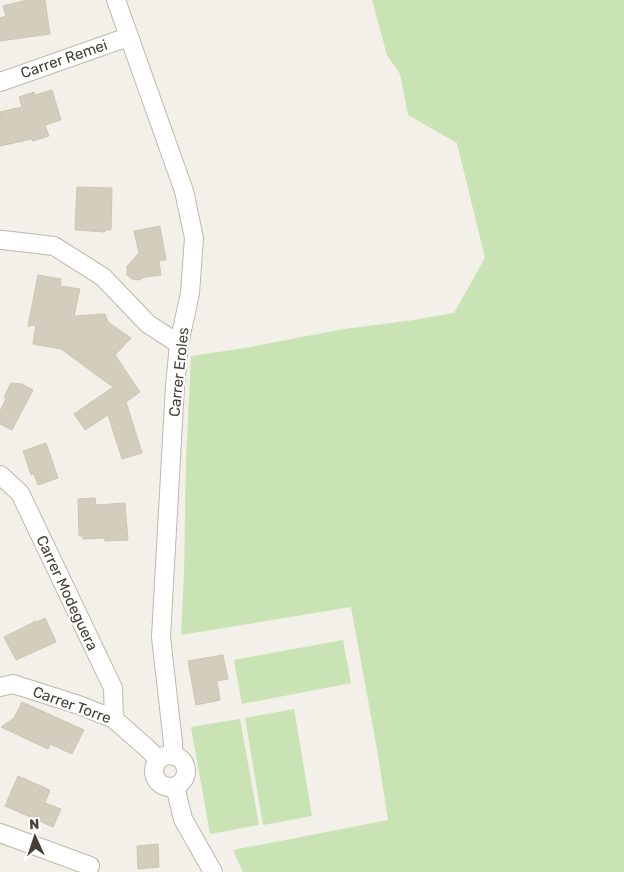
<svg xmlns="http://www.w3.org/2000/svg" width="624" height="872" font-family="Rubik,sans-serif">
  <style>
    .green { fill: #c9e3b4 }
    .building { fill: #d3cdbe; stroke: #cdc6b2 }
    .lines { fill: none; stroke-linecap: round; stroke-linejoin: round }
    .street-casing { stroke: #bdb9ab; stroke-width: 20 }
    .street { stroke: #fff; stroke-width: 18 }
    .labels { text-anchor: middle; stroke-width: 4.5; stroke-linejoin: round; paint-order: stroke }
    .street-label { font-size: 15px; fill: #454137; stroke: #fff }
  </style>
  <rect width="100%" height="100%" fill="#f2f0e8"/>
  <g class="green">
    <path d="M 372,0 L 624,0 L 624,872 L 243,872 L 233,850 L 332,831 L 388,820 L 377,749 L 351,607 L 181,635 L 184,574 L 186,460 L 191,356 L 245,348 L 344,329 L 414,320 L 454,313 L 485,258 L 457,143 L 408,115 L 400,74 L 387,55 Z"/>
    <path d="M 343,640 L 351,683 L 242,704 L 234,660 Z"/>
    <path d="M 294,709 L 312,816 L 263,825 L 245,718 Z"/>
    <path d="M 240,719 L 259,825 L 210,834 L 191,727 Z"/>
  </g>
  <g class="building">
    <path d="M 27,0 L 45,0 L 50,34 L 0,41 L 0,18 L 6,16 L 3,6 Z"/>
    <path d="M 52,90 L 61,120 L 45,125 L 49,136 L 33,141 L 32,139 L 0,146 L 0,112 L 22,107 L 19,97 L 34,92 L 35,95 Z"/>
    <path d="M 77,187 L 112,188 L 111,230 L 105,230 L 105,232 L 75,230 Z"/>
    <path d="M 160,226 L 166,260 L 159,261 L 161,275 L 145,277 L 139,280 L 132,279 L 127,275 L 127,266 L 139,253 L 134,231 Z"/>
    <path d="M 38,275 L 61,279 L 60,286 L 80,289 L 74,316 L 105,314 L 108,322 L 131,338 L 115,355 L 140,392 L 126,402 L 142,453 L 122,459 L 108,415 L 85,430 L 74,414 L 113,387 L 61,349 L 33,344 L 36,325 L 28,326 Z"/>
    <path d="M 11,383 L 22,384 L 33,390 L 12,430 L 0,424 L 0,411 L 6,399 L 4,397 Z"/>
    <path d="M 46,443 L 58,478 L 38,485 L 34,474 L 31,475 L 23,451 Z"/>
    <path d="M 95,498 L 96,505 L 125,503 L 128,540 L 105,541 L 105,538 L 83,539 L 83,536 L 79,536 L 78,499 Z"/>
    <path d="M 45,618 L 56,642 L 16,660 L 4,637 L 36,621 L 37,622 Z"/>
    <path d="M 223,655 L 228,679 L 217,681 L 220,700 L 196,705 L 188,661 Z"/>
    <path d="M 22,702 L 84,730 L 72,754 L 50,744 L 48,749 L 1,727 L 14,718 Z"/>
    <path d="M 18,776 L 50,790 L 45,803 L 61,809 L 53,827 L 5,806 Z"/>
    <path d="M 158,844 L 159,867 L 138,869 L 137,846 Z"/>
  </g>
  <g class="lines">
    <g class="street-casing">
      <g id="street">
        <path d="M 116,0 L 184,191 L 194,238 L 190,293 L 179,344 L 175,386 L 161,637 L 173,743 L 173,756"/>
        <path d="M 0,82 L 128,37"/>
        <path d="M 0,240 L 3,240 L 54,246 L 103,277 L 148,324 L 179,344"/>
        <path d="M 0,475 L 20,493 L 113,688 L 114,719"/>
        <path d="M 0,687 L 13,684 L 79,705 L 114,719 L 148,749 L 159,760"/>
        <circle cx="170" cy="771" r="16"/>
        <path d="M 175,786 L 183,819 L 213,872"/>
        <path d="M 0,833 L 90,866"/>
      </g>
    </g>
    <use href="#street" class="street"/>
  </g>
  <g class="labels">
    <g class="street-label">
      <text transform="translate(64 59) rotate(-19)" y="5">Carrer Remei</text>
      <text transform="translate(179 372) rotate(-84)" y="5">Carrer Eroles</text>
      <text transform="translate(67 593) rotate(65)" y="5">Carrer Modeguera</text>
      <text transform="translate(72 705) rotate(20)" y="5">Carrer Torre</text>
    </g>
  </g>
  <g transform="translate(35 837) rotate(357)" stroke="#ffffff" stroke-width="4" paint-order="stroke">
  <path d="M0-4L9 19L0 12L-9 19Z" fill="#454137"/>
  <text y="-8" font-size="14" font-weight="bold" text-anchor="middle" fill="#454137">N</text>
  </g>
</svg>
